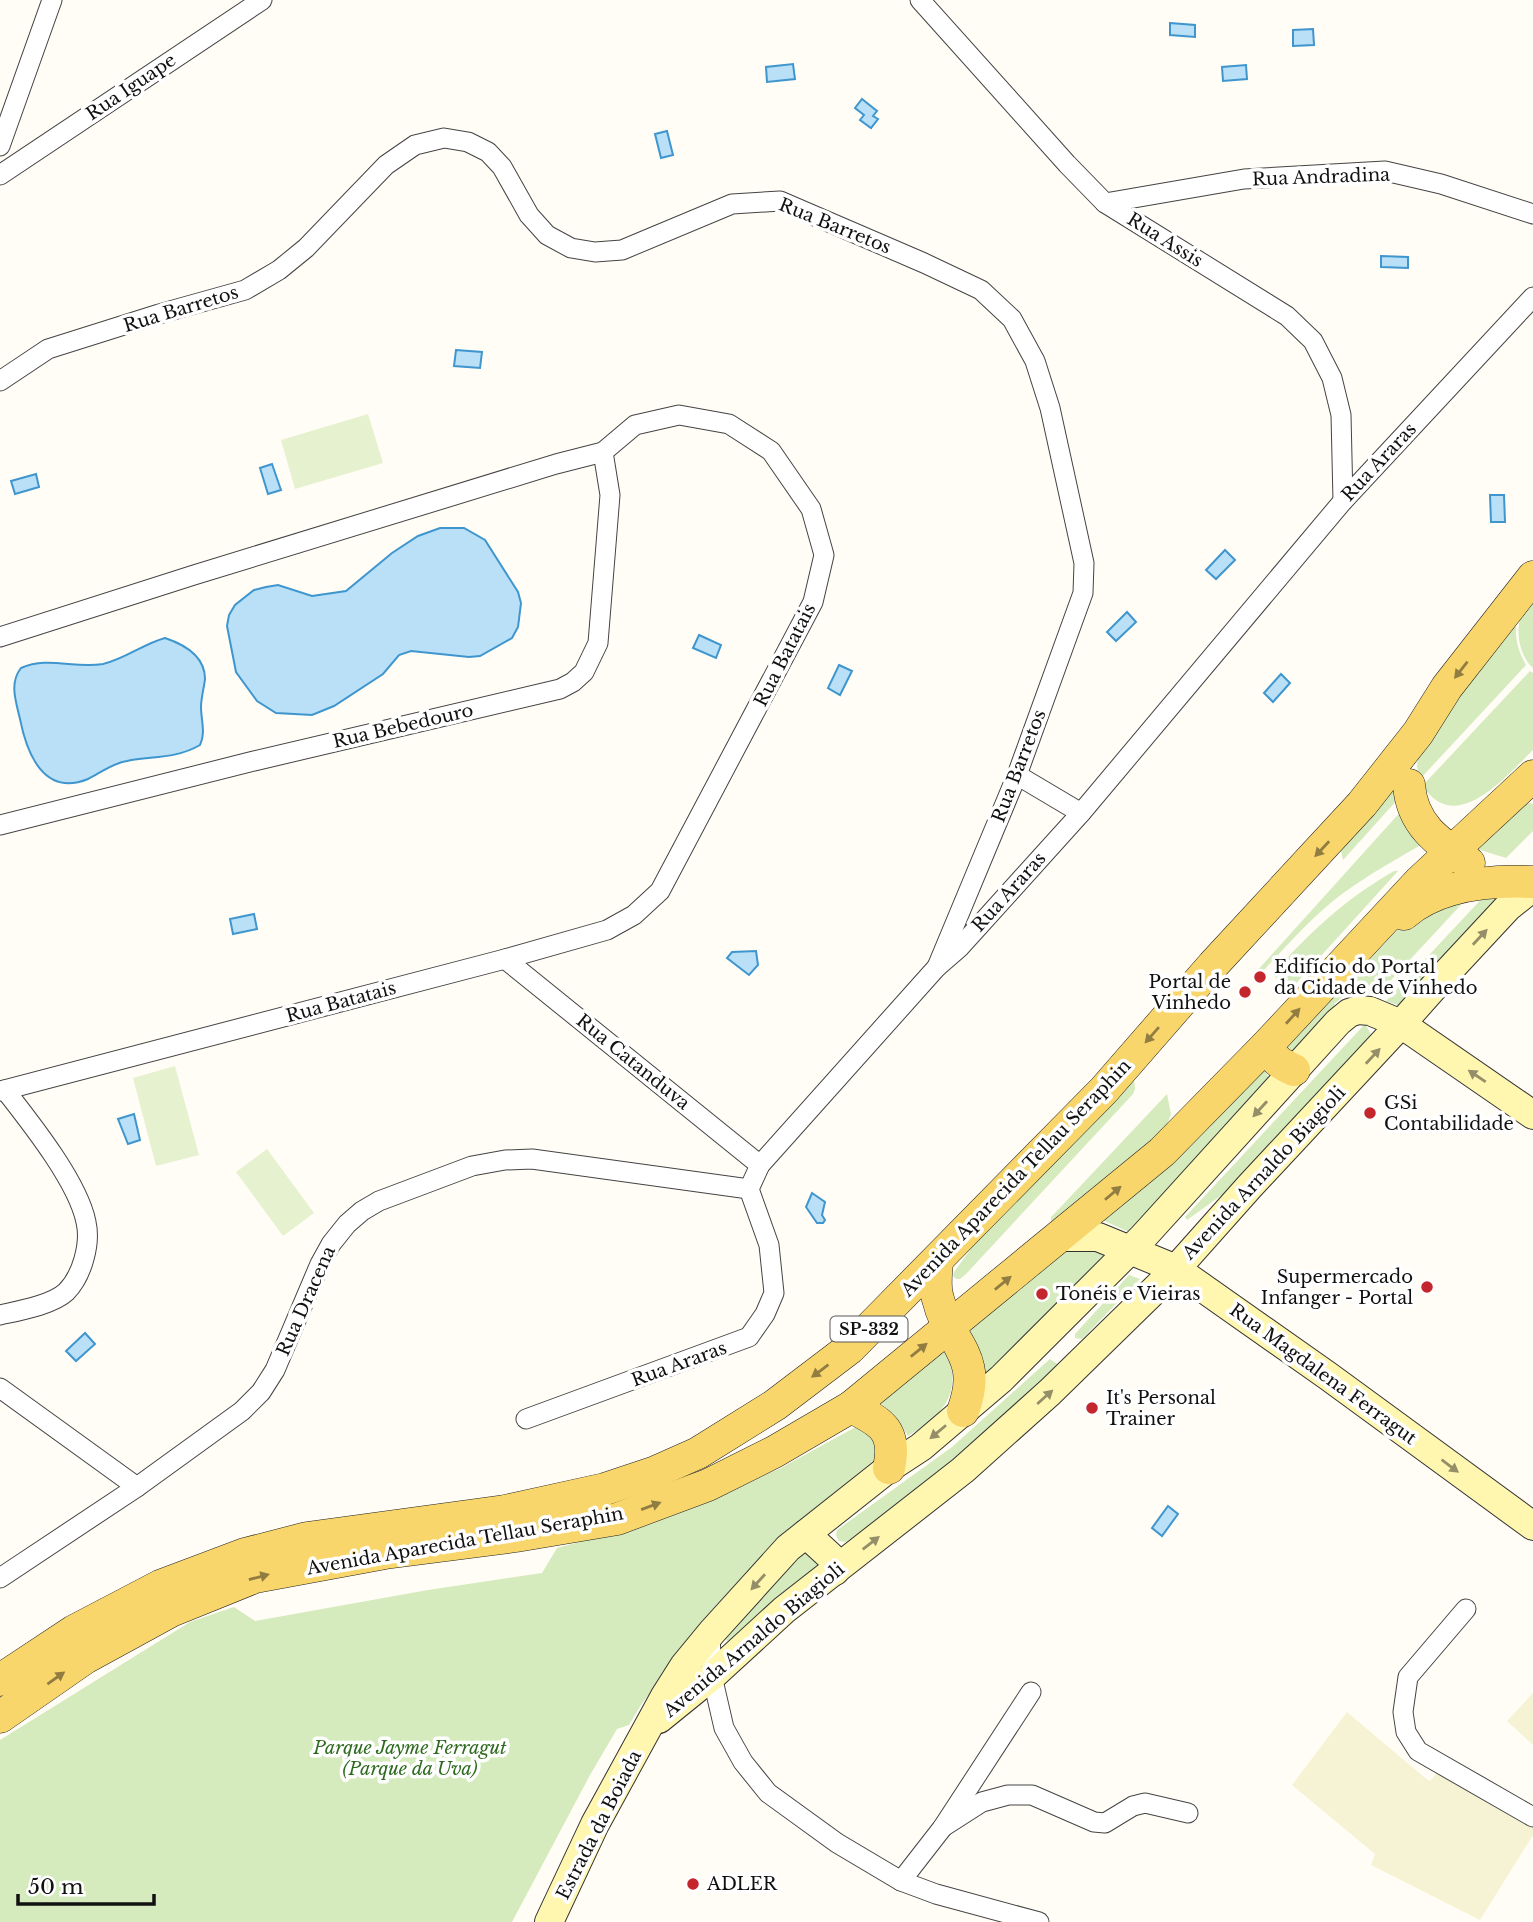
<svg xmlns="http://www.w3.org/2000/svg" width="1533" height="1922" font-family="'Libre Baskerville',serif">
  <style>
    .farmland { fill: #f6f3d4 }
    .green { fill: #d5ebbd }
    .pitch { fill: #e6f2cf }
    .water { fill: #b9e0f7; stroke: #3f96cf; stroke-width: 2 }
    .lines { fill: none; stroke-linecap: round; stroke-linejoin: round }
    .minor-casing { stroke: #444; stroke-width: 21 }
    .secondary-casing { stroke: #333; stroke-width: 30 }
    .primary-casing { stroke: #222; stroke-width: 33 }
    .minor { stroke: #fff; stroke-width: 19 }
    .secondary { stroke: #fff6b0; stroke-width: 28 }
    .primary { stroke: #f9d66b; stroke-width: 32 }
    .oneway { fill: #917d42 }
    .oneway2 { fill: #948f68 }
    .poi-dot { fill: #c4262e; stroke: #fff; stroke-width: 2.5 }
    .labels { text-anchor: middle; stroke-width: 7; stroke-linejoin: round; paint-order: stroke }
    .shield { fill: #fff; stroke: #585858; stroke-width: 2 }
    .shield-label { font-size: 16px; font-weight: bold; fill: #111 }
    .street-label { font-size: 18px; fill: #111; stroke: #fff }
    .poi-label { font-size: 18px; fill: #111; stroke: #fff; text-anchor: start }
    .park-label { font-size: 18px; font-style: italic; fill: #2f6b1f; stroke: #fff }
  </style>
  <rect width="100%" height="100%" fill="#fffdf5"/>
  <g class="farmland">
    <path d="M 1533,1693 L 1533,1745 L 1507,1721 Z"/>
    <path d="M 1347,1712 L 1424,1777 L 1430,1781 L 1438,1772 L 1533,1827 L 1533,1835 L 1480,1920 L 1371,1865 L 1375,1854 L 1292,1785 Z"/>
  </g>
  <g class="green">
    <path d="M 1533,597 L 1533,668 C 1520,656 1515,633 1521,616 C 1523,609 1529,603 1533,597 Z"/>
    <path d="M 1517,617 C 1514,636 1517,649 1526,665 L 1420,779 L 1417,766 L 1419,749 Z"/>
    <path d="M 1530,671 L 1533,673 L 1533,750 C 1508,774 1458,835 1425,789 L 1425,783 Z"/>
    <path d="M 1393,767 L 1398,799 L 1343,860 L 1339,840 Z"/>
    <path d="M 1530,803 L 1533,804 L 1533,831 L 1506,858 L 1477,849 L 1523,805 Z"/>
    <path d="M 1403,809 L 1429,840 C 1399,858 1369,874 1342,894 C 1311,917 1286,947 1260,974 L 1257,971 Z"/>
    <path d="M 1394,871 L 1398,871 L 1290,990 L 1272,974 C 1312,931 1342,901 1394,871 Z"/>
    <path d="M 1490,890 L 1507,891 L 1400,1006 L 1386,1001 Z"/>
    <path d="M 1471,894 L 1379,993 L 1356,992 L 1349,982 L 1403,924 Z"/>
    <path d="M 1341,986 L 1346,994 L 1334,1004 L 1338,1009 L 1294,1056 L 1281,1045 Z"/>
    <path d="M 1365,1024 L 1371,1034 L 1368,1043 L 1230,1189 L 1187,1220 L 1185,1217 Z"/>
    <path d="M 1133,1068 L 1135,1089 L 1133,1094 L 966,1274 L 960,1279 L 956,1279 L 953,1276 L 954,1272 L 1005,1202 Z"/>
    <path d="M 1264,1070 L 1270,1079 L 1129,1232 L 1100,1219 Z"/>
    <path d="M 1167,1094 L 1171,1114 L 1165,1130 L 1056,1220 L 1051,1221 L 1051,1217 L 1055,1213 Z"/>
    <path d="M 1066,1245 L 1105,1252 L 1106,1256 L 1029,1335 L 981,1378 L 959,1329 Z"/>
    <path d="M 1129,1275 L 1140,1279 L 1082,1339 L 1075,1338 L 1075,1334 Z"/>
    <path d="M 944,1351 C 951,1356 952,1362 952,1371 C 956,1403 934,1420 908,1436 L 895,1416 L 881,1403 Z"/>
    <path d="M 1050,1359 L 1062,1367 L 1030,1398 L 854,1542 L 850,1539 L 846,1542 L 839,1541 L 836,1535 L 837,1530 L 952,1447 Z"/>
    <path d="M 863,1423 L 882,1454 L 773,1543 L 704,1621 L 641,1705 L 629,1725 L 617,1729 L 590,1775 L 512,1922 L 0,1922 L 0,1740 L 190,1622 L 234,1607 L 255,1621 L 428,1590 L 542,1573 L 557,1548 L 613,1533 L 779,1469 Z"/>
    <path d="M 808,1550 L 820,1564 L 728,1641 L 722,1639 L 796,1555 Z"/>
  </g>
  <g class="pitch">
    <path d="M 368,414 L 383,463 L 295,489 L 281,440 Z"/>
    <path d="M 175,1066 L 199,1155 L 156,1166 L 133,1078 Z"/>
    <path d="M 267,1149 L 314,1213 L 283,1236 L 236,1172 Z"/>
  </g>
  <g class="water">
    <path d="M 1170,23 L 1195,25 L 1195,37 L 1170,35 Z"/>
    <path d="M 1313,29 L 1314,45 L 1293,46 L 1293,30 Z"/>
    <path d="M 793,64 L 795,79 L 767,82 L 766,67 Z"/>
    <path d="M 1246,65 L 1247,79 L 1223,81 L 1222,67 Z"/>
    <path d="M 862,99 L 877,111 L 873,116 L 878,119 L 871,128 L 860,120 L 864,115 L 855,108 Z"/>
    <path d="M 667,131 L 673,155 L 661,158 L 655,134 Z"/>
    <path d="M 1381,256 L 1408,257 L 1408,268 L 1381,267 Z"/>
    <path d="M 456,350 L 482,352 L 480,368 L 454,366 Z"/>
    <path d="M 272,464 L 281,490 L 268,494 L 260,468 Z"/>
    <path d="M 36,474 L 39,487 L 15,494 L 11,481 Z"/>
    <path d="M 1490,495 L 1504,495 L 1505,522 L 1491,522 Z"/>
    <path d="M 440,528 L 464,528 L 485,540 L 518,592 L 521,603 L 518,627 L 512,638 L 480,656 L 469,657 L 411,651 L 399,655 L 383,674 L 334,706 L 312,715 L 276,713 L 257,701 L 236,672 L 227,626 L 229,615 L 235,605 L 254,590 L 266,587 L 278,585 L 312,596 L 346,591 L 392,553 L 418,536 Z"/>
    <path d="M 1225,550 L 1235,560 L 1216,579 L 1206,570 Z"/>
    <path d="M 1127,612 L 1136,622 L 1116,641 L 1107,632 Z"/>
    <path d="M 699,635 L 721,645 L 716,658 L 693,648 Z"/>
    <path d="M 165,638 C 183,644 205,656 205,679 C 204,688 201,698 201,707 C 201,720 206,733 200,745 C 176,759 152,756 127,761 C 113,763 100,773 88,779 C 44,797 27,754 20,719 C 16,702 9,683 21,668 C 48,656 75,669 103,664 C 125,659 143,644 165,638 Z"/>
    <path d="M 839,665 L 852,671 L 840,695 L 828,688 Z"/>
    <path d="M 1281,674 L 1290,683 L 1273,702 L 1264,693 Z"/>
    <path d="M 254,914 L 257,929 L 233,934 L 230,919 Z"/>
    <path d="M 756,951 L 758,965 L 749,975 L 727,958 L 732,952 Z"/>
    <path d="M 134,1114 L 140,1140 L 128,1144 L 118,1119 Z"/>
    <path d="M 812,1193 L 825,1202 L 822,1215 L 825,1220 L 823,1223 L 817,1223 L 806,1207 Z"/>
    <path d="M 85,1333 L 95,1344 L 76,1361 L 66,1351 Z"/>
    <path d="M 1168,1506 L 1178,1514 L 1162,1536 L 1152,1528 Z"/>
  </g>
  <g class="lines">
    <g class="minor-casing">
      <g id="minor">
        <path d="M 920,0 L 1067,164 L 1105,203 L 1287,316 L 1313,341 L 1332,378 L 1341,415 L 1343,501"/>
        <path d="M 0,146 L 52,0"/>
        <path d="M 0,175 L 262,0"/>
        <path d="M 1105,203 L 1244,179 L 1385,171 L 1441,184 L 1533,214"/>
        <path d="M 0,381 L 48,349 L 159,314 L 245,290 L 279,270 L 306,248 L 386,165 L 415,145 L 444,138 L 468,142 L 488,152 L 502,167 L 529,215 L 547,235 L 571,248 L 595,252 L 622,250 L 732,204 L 780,201 L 924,263 L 981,290 L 1012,319 L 1035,361 L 1050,408 L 1084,563 L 1083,593 L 1017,775 L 937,967"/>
        <path d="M 0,637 L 194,575 L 556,464 L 603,452 L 635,425 L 679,415 L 729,424 L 771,451 L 811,509 L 824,555 L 813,602 L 660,891 L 634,915 L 607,930 L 505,959 L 0,1091"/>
        <path d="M 1017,775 L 1081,813"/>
        <path d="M 0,825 L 254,761 L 560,689 L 573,682 L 584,672 L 598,643 L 610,495 L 603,452"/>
        <path d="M 505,959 L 760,1165"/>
        <path d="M 0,1315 C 18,1311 52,1305 66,1292 C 82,1276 91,1244 86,1222 C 78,1182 30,1122 5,1090"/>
        <path d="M 0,1388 L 137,1487"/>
        <path d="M 526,1419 L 749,1337 L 765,1314 L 774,1293 L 769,1245 L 749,1189 L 760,1165 L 937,967 L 960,947 L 1081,813 L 1343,501 L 1533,297"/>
        <path d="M 0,1578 L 137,1487 L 242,1411 L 261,1392 L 275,1370 L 320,1264 L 331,1244 L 347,1224 L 362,1211 L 379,1201 L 472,1166 L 505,1160 L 532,1159 L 749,1189"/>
        <path d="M 1466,1609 L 1408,1677 L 1403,1712 L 1406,1732 L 1418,1751 L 1533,1817"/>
        <path d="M 710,1635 L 712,1676 L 724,1728 L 743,1762 L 768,1793 L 837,1843 L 901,1881 L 936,1894 L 1039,1922"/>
        <path d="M 943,1827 L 982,1802 L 1008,1795 L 1032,1795 L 1094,1822 L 1105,1823 L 1133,1806 L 1145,1803 L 1188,1813"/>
        <path d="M 901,1881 L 943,1827 L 1031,1692"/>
      </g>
    </g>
    <g class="secondary-casing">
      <g id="secondary">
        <path d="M 1061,1237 L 1098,1237 L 1176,1269 L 1328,1376 L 1533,1526"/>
        <path d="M 806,1534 L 831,1557 L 835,1571"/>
        <path d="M 659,1719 L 712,1676 L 784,1610 L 963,1470 L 1050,1392 L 1176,1269 L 1249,1187 L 1401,1024 L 1441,979 L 1508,907 L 1533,887"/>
        <path d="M 549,1922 L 595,1824 L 665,1696 L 684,1666 L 712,1632 L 788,1548 L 889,1468 L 921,1447 L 1001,1379 L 1143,1237 L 1338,1022 L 1349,1013 L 1358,1010 L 1370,1011 L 1401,1024 L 1533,1115"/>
      </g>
    </g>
    <g class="primary-casing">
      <g id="primary">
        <path d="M 1409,785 C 1412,825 1438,842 1469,863"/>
        <path d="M 1404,914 C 1438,885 1489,880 1533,882"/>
        <path d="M 1268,1044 C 1272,1059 1280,1064 1294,1070"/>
        <path d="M 937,1262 C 936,1274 934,1287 938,1299 C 949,1345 984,1355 963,1411"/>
        <path d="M 851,1407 C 882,1422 897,1431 889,1468"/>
        <path d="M 0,1680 L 74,1631 L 160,1586 L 245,1554 L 307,1538 L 505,1511 L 605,1489 L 653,1473 L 698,1453 L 775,1405 L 850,1348 L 1104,1090 L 1213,965 L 1362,804 L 1418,733 L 1447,687 L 1533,577"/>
        <path d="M 0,1717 L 85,1658 L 171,1611 L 255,1577 L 385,1553 L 516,1536 L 617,1519 L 708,1485 L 774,1452 L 851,1407 L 1162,1152 L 1268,1044 L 1420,881 L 1533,776"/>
      </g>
    </g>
    <use href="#minor" class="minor"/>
    <use href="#secondary" class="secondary"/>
    <use href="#primary" class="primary"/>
  </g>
  <defs><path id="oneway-solid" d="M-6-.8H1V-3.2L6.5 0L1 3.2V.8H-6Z" transform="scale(1.75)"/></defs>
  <g class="oneway">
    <use href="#oneway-solid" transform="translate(1461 670) rotate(128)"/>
    <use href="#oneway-solid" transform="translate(1322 849) rotate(133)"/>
    <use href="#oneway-solid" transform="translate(1293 1016) rotate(-48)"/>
    <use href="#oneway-solid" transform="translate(1152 1035) rotate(131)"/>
    <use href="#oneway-solid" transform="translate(1113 1193) rotate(-40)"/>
    <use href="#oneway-solid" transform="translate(1003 1283) rotate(-39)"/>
    <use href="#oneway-solid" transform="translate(919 1350) rotate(-39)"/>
    <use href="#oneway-solid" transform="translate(820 1371) rotate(143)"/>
    <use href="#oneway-solid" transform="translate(651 1506) rotate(-20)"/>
    <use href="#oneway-solid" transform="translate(259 1577) rotate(-15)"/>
    <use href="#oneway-solid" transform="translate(56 1678) rotate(-35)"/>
  </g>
  <g class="oneway2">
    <use href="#oneway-solid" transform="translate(1480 937) rotate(-47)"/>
    <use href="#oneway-solid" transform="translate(1373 1056) rotate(-47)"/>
    <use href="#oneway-solid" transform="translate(1477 1076) rotate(-146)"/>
    <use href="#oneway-solid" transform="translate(1260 1109) rotate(132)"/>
    <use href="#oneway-solid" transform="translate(1045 1397) rotate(-42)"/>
    <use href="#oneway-solid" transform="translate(938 1432) rotate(140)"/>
    <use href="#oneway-solid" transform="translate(1450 1466) rotate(37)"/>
    <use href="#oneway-solid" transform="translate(871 1543) rotate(-38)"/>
    <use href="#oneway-solid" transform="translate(758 1582) rotate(132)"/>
  </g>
  <g class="poi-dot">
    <circle cx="1260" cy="977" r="7"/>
    <circle cx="1245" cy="992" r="7"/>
    <circle cx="1370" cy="1113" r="7"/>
    <circle cx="1427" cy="1287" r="7"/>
    <circle cx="1042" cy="1294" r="7"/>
    <circle cx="1092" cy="1408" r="7"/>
    <circle cx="693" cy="1884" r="7"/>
  </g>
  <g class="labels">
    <rect class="shield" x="830.5" y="1316.5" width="77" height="25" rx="5"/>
    <g class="shield-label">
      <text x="869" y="1335">SP-332</text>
    </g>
    <g class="street-label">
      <text transform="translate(131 87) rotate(-34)" y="6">Rua Iguape</text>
      <text transform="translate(1321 177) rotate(-2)" y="6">Rua Andradina</text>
      <text transform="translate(835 226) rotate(22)" y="6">Rua Barretos</text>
      <text transform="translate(1165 240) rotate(32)" y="6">Rua Assis</text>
      <text transform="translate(181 309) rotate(-17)" y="6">Rua Barretos</text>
      <text transform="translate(1379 462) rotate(-47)" y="6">Rua Araras</text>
      <text transform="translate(785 655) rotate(-63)" y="6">Rua Batatais</text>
      <text transform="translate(403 726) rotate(-13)" y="6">Rua Bebedouro</text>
      <text transform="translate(1019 766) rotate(-69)" y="6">Rua Barretos</text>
      <text transform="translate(1009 892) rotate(-48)" y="6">Rua Araras</text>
      <text transform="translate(341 1002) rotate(-15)" y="6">Rua Batatais</text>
      <text transform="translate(633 1062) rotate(39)" y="6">Rua Catanduva</text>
      <text transform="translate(1264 1173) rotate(-47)" y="6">Avenida Arnaldo Biagioli</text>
      <text transform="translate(1016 1178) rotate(-46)" y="6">Avenida Aparecida Tellau Seraphin</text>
      <text transform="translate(306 1301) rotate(-66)" y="6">Rua Dracena</text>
      <text transform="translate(679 1364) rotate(-20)" y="6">Rua Araras</text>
      <text transform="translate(1323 1374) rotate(36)" y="6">Rua Magdalena Ferragut</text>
      <text transform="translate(465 1541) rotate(-10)" y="6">Avenida Aparecida Tellau Seraphin</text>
      <text transform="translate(754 1640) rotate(-40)" y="6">Avenida Arnaldo Biagioli</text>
      <text transform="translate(599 1825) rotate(-63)" y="6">Estrada da Boiada</text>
    </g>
    <g class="poi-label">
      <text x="1274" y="973">Edifício do Portal<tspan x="1274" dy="21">da Cidade de Vinhedo</tspan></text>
      <text x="1231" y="988" text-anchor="end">Portal de<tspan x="1231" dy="21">Vinhedo</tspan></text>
      <text x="1384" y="1109">GSi<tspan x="1384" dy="21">Contabilidade</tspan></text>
      <text x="1413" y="1283" text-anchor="end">Supermercado<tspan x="1413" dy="21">Infanger - Portal</tspan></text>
      <text x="1056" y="1300">Tonéis e Vieiras</text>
      <text x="1106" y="1404">It's Personal<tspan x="1106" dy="21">Trainer</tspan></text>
      <text x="707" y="1890">ADLER</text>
    </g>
    <g class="park-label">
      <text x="410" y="1754">Parque Jayme Ferragut<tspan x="410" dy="21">(Parque da Uva)</tspan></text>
    </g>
  </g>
  <path d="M18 1894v10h136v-10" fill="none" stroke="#111111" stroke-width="3.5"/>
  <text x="28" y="1894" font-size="21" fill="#111111" stroke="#ffffff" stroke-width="5" paint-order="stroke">50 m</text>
</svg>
